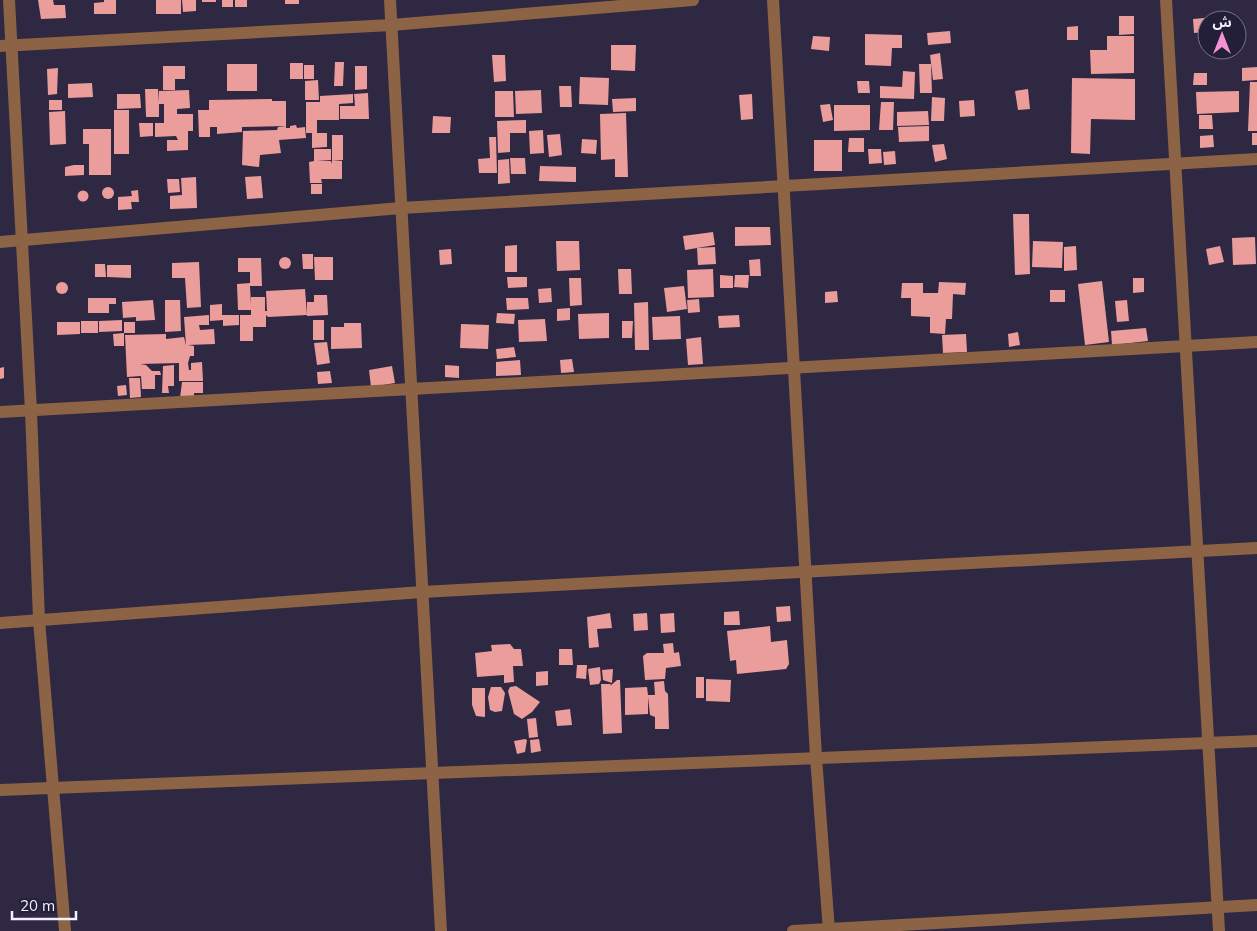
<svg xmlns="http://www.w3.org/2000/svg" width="1257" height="931" font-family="Mulish,'Noto Sans Arabic',sans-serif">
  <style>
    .building { fill: #eb9d9b }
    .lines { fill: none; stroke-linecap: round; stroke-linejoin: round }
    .minor { stroke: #8c6344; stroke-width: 12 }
  </style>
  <rect width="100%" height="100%" fill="#2e2843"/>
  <g class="building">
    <path d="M 38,0 L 53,0 L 54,5 L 65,5 L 66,18 L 41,19 Z"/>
    <path d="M 104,0 L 116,0 L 116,14 L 94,14 L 94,3 L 104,2 Z"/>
    <rect x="156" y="0" width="25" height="14"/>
    <path d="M 182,0 L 196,0 L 196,11 L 183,12 Z"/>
    <rect x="202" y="0" width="14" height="2"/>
    <rect x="222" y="0" width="11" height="7"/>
    <rect x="235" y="0" width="12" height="7"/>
    <rect x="285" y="0" width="14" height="4"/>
    <path d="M 1119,16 L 1134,16 L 1134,34 L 1119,35 Z"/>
    <path d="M 1204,18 L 1205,32 L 1194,33 L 1193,19 Z"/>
    <path d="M 1078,26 L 1078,40 L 1067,40 L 1067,27 Z"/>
    <path d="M 950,31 L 951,43 L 928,45 L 927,33 Z"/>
    <path d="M 865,34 L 902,35 L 902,48 L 892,48 L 891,66 L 865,65 Z"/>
    <path d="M 813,36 L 830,37 L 829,51 L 811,49 Z"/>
    <path d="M 1107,36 L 1134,36 L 1134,73 L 1091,74 L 1090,50 L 1107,50 Z"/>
    <path d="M 611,45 L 636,45 L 635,71 L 611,70 Z"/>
    <path d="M 940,53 L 943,79 L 933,80 L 930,55 Z"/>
    <path d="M 492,55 L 505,55 L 506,81 L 494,82 Z"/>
    <path d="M 335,62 L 344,62 L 343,86 L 334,86 Z"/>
    <rect x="290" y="63" width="13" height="16"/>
    <rect x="227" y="64" width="30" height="27"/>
    <path d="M 919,64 L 931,64 L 932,93 L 920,93 Z"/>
    <rect x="304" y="65" width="10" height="14"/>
    <path d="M 163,66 L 185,66 L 185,79 L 175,79 L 175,90 L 163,90 Z"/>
    <path d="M 355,66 L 367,66 L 367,89 L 355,90 Z"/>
    <path d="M 1257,67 L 1257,80 L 1242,81 L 1242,68 Z"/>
    <path d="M 58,68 L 57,94 L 48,95 L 47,69 Z"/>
    <path d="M 903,71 L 915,72 L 914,99 L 880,98 L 880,86 L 902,87 Z"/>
    <path d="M 1194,73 L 1207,73 L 1207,85 L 1193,85 Z"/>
    <path d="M 580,77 L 609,78 L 608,105 L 579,104 Z"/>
    <path d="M 1072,78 L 1135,79 L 1135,120 L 1091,119 L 1090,154 L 1071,153 Z"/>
    <path d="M 318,80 L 319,100 L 305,100 L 305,81 Z"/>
    <path d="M 857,81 L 869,81 L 870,93 L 858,93 Z"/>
    <path d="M 1250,82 L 1257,82 L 1257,131 L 1248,131 Z"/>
    <path d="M 92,83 L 93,97 L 68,98 L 68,84 Z"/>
    <path d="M 559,86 L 571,86 L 572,107 L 560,107 Z"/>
    <path d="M 145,89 L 158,89 L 159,102 L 159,91 L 189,90 L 190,108 L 177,109 L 177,114 L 193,114 L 193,131 L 188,131 L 188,150 L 167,151 L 167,140 L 178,140 L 176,136 L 155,137 L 155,123 L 164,123 L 164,104 L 159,104 L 159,117 L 146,117 Z"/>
    <path d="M 1028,89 L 1030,109 L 1018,110 L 1015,91 Z"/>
    <path d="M 541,90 L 542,113 L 516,114 L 515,91 Z"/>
    <path d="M 495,91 L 513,91 L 514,117 L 495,117 Z"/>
    <path d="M 1239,91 L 1239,112 L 1197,114 L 1196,92 Z"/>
    <path d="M 368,93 L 369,119 L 340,119 L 340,106 L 355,106 L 354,94 Z"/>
    <path d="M 117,94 L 140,94 L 141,108 L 117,109 Z"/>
    <path d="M 353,94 L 353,103 L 339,104 L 339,120 L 317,120 L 317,133 L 327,133 L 327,147 L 312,148 L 312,133 L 306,133 L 306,102 L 320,102 L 320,96 Z"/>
    <path d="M 752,94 L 753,119 L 741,120 L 739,95 Z"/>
    <path d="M 932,97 L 945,98 L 944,121 L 931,121 Z"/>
    <path d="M 636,98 L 636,111 L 613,112 L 612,99 Z"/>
    <path d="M 272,99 L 272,101 L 286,101 L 286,126 L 242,127 L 242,132 L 217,134 L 217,127 L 210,127 L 210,137 L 199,137 L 198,110 L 209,110 L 209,100 Z"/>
    <rect x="49" y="100" width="13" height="10"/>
    <path d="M 974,100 L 975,116 L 960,117 L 959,101 Z"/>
    <path d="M 881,102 L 894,102 L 893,130 L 879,130 Z"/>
    <path d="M 830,104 L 833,120 L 823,122 L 820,105 Z"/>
    <path d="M 834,105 L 870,105 L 870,130 L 834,131 Z"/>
    <rect x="114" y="110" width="15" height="44"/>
    <path d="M 65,111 L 66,144 L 50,145 L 49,112 Z"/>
    <path d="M 928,111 L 929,125 L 897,126 L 897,112 Z"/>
    <path d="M 626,113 L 628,177 L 615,177 L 615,159 L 601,160 L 600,114 Z"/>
    <path d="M 1199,115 L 1212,115 L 1213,129 L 1199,129 Z"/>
    <path d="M 433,116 L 451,117 L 450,133 L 432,133 Z"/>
    <path d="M 526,120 L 526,133 L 510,133 L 510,152 L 498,153 L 497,121 Z"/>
    <path d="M 139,123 L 153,123 L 153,136 L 140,137 Z"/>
    <path d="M 296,125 L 297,128 L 305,127 L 306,138 L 279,140 L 281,153 L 260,155 L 259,167 L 242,165 L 243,131 L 277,130 L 278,127 L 286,126 L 286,128 L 290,128 L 290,126 Z"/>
    <path d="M 929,126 L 929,141 L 899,142 L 898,127 Z"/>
    <path d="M 83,129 L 111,129 L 111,175 L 89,175 L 89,144 L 83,144 Z"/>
    <path d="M 543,130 L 544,153 L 530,154 L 529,131 Z"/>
    <rect x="1252" y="133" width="5" height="12"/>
    <path d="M 560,134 L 562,155 L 549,157 L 547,135 Z"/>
    <path d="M 332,135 L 343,135 L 343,160 L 332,161 Z"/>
    <path d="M 1213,135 L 1214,147 L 1200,148 L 1200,136 Z"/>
    <path d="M 489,137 L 496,137 L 497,173 L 479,173 L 478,159 L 490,158 Z"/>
    <path d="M 849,138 L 864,138 L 864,152 L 848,152 Z"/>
    <path d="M 582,139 L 597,140 L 596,154 L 581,153 Z"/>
    <rect x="814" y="140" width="28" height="31"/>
    <path d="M 944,144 L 947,159 L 935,162 L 932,145 Z"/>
    <path d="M 314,149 L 331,149 L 331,160 L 317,161 L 331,161 L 331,164 L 332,161 L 342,161 L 342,179 L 321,179 L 322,183 L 310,183 L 309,162 L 314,161 Z"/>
    <path d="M 868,149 L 881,149 L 882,163 L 869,164 Z"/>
    <path d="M 895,151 L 896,164 L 884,165 L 883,152 Z"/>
    <path d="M 510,158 L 525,158 L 526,174 L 511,174 Z"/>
    <path d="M 509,159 L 510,183 L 498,184 L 498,160 Z"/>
    <path d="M 74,165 L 84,165 L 84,175 L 65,176 L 65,167 Z"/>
    <path d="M 540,166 L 576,167 L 576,182 L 539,181 Z"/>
    <path d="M 261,176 L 263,198 L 247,199 L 245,177 Z"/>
    <path d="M 196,177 L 197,208 L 170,209 L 170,196 L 182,195 L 181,178 Z"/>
    <path d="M 167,179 L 179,179 L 180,192 L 168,193 Z"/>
    <rect x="311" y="184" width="11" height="10"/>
    <circle cx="108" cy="193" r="6"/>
    <path d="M 138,190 L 139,202 L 131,202 L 132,209 L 118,210 L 118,197 L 132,196 L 131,191 Z"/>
    <circle cx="83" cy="196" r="5.5"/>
    <path d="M 1013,214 L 1029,214 L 1030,274 L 1015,275 Z"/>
    <path d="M 735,227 L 770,227 L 771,245 L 735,246 Z"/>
    <path d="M 713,232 L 715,245 L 685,250 L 683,236 Z"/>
    <path d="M 1255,237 L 1256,264 L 1233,265 L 1232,238 Z"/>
    <path d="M 556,241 L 579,241 L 580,270 L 557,271 Z"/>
    <path d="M 1033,241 L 1063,242 L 1062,268 L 1032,267 Z"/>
    <path d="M 517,245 L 517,272 L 505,272 L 505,246 Z"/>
    <path d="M 1076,246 L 1077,270 L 1064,271 L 1064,247 Z"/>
    <path d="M 1220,246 L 1224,262 L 1209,265 L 1206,249 Z"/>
    <path d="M 715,247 L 716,264 L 698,265 L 697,248 Z"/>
    <path d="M 451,249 L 452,264 L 440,265 L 439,250 Z"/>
    <path d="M 302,254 L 313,254 L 313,269 L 303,269 Z"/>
    <circle cx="285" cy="263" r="6"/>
    <path d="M 314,257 L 333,257 L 333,280 L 315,280 Z"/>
    <path d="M 238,258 L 261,258 L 262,286 L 250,286 L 251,305 L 251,297 L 265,297 L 265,311 L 267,311 L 266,291 L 305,289 L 307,315 L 268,317 L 266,315 L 266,327 L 253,327 L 253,341 L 240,341 L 240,315 L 251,315 L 251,310 L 238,310 L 237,284 L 250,283 L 250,272 L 238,272 Z"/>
    <path d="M 760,259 L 761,276 L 750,276 L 749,260 Z"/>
    <path d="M 199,262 L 201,307 L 187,308 L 185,278 L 172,278 L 172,263 Z"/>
    <path d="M 95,264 L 105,264 L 106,277 L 95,277 Z"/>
    <path d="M 107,265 L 131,265 L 131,278 L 107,277 Z"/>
    <path d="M 618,269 L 631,269 L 632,294 L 619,294 Z"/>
    <path d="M 713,269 L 714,297 L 688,298 L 687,270 Z"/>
    <path d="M 720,275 L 733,276 L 733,288 L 720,288 Z"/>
    <path d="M 735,275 L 749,275 L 748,288 L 734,287 Z"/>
    <path d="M 507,277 L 527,277 L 527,287 L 508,288 Z"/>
    <path d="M 569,278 L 581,278 L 582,305 L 570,306 Z"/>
    <path d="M 1133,278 L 1144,278 L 1144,292 L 1133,293 Z"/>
    <path d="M 1102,281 L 1109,342 L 1085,345 L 1078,284 Z"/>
    <circle cx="62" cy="288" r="6"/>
    <path d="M 939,282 L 966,283 L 965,295 L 953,294 L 952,319 L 946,319 L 945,334 L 930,333 L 930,317 L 911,316 L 911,298 L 901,298 L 902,283 L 923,283 L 923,293 L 938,293 Z"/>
    <path d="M 684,286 L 687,309 L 667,312 L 664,288 Z"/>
    <path d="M 551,288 L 552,302 L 539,303 L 538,289 Z"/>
    <rect x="1050" y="290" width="15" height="12"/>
    <path d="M 837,291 L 838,302 L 825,303 L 825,292 Z"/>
    <path d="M 314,295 L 327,295 L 328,315 L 307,316 L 307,302 L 314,302 Z"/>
    <path d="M 88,298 L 116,298 L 116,304 L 109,304 L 109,313 L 88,313 Z"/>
    <path d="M 506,298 L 528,298 L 529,309 L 507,310 Z"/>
    <path d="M 699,299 L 700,312 L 688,313 L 687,300 Z"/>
    <path d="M 153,300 L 155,320 L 136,321 L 136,317 L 123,318 L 122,302 Z"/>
    <path d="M 165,300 L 180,300 L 181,331 L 165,332 Z"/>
    <path d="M 1127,300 L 1129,321 L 1117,322 L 1115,301 Z"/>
    <path d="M 648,302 L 649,350 L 635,350 L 634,303 Z"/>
    <path d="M 222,304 L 222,315 L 239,315 L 239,325 L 223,326 L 223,320 L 210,321 L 210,305 Z"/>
    <path d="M 570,308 L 570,320 L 557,321 L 557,309 Z"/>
    <path d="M 497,313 L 515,314 L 514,324 L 496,323 Z"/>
    <path d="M 609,313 L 609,338 L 579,339 L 578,314 Z"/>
    <path d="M 209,315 L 209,325 L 199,325 L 200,330 L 214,329 L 215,344 L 188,345 L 194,346 L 194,356 L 190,356 L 188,363 L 189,370 L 191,370 L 191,363 L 202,362 L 203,381 L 179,381 L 179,363 L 140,364 L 146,365 L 152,371 L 160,371 L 161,375 L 155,375 L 155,389 L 142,389 L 141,376 L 127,377 L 125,335 L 166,334 L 166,339 L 184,337 L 186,346 L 184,317 Z"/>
    <path d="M 739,315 L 740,327 L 719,328 L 718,316 Z"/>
    <path d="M 680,316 L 681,339 L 653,340 L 652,317 Z"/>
    <path d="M 545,319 L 547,341 L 519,342 L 518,320 Z"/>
    <path d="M 122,320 L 122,331 L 99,332 L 99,321 Z"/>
    <rect x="313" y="320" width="11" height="20"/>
    <rect x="81" y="321" width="17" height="12"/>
    <path d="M 622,321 L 633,321 L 632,338 L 622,338 Z"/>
    <path d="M 57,322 L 80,322 L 80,334 L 57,335 Z"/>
    <rect x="124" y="322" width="11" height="11"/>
    <path d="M 344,323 L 361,323 L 362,348 L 331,349 L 331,327 L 344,327 Z"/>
    <path d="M 461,324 L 489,325 L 488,349 L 460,348 Z"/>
    <path d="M 1146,328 L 1148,341 L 1112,345 L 1111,331 Z"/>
    <path d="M 1018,332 L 1020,345 L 1009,347 L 1008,334 Z"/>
    <path d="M 124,333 L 124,346 L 114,346 L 113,334 Z"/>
    <path d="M 966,334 L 967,352 L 943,353 L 942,335 Z"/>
    <path d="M 701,337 L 703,364 L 688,365 L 686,339 Z"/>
    <path d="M 327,342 L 330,363 L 317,365 L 314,343 Z"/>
    <path d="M 514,347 L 516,357 L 497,359 L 496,349 Z"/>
    <path d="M 572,359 L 574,372 L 561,373 L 560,360 Z"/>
    <path d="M 520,360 L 521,375 L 496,376 L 496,362 Z"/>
    <path d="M 174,365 L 174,386 L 168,386 L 169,393 L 162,393 L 163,366 Z"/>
    <path d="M 445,365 L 459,366 L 459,378 L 445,377 Z"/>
    <path d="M 392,366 L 395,383 L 371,387 L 369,370 Z"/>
    <path d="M 4,367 L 4,378 L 0,379 L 0,368 Z"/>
    <path d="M 330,371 L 332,383 L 318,384 L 317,372 Z"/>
    <path d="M 129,378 L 140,378 L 141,397 L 130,398 Z"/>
    <path d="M 182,382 L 203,382 L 203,393 L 194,393 L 195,405 L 179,406 Z"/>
    <path d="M 126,385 L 127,395 L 118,396 L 117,386 Z"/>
    <path d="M 790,606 L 791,621 L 777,622 L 776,607 Z"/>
    <path d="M 739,611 L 740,625 L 724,625 L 724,612 Z"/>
    <path d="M 610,613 L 612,628 L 597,629 L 599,647 L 589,648 L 587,617 Z"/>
    <path d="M 647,613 L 648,630 L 634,631 L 633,614 Z"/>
    <path d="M 674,613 L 675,632 L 661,633 L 660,614 Z"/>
    <path d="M 770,626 L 771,642 L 787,640 L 789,664 L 786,669 L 737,674 L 736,660 L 730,661 L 727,631 Z"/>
    <path d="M 673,643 L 674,653 L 679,652 L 681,666 L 666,668 L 665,679 L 645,680 L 643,656 L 647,653 L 664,653 L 663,644 Z"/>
    <path d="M 510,644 L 514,649 L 521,649 L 523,666 L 513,666 L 514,682 L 504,683 L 504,675 L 477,677 L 475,653 L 492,651 L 491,645 Z"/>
    <path d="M 559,649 L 572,649 L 573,665 L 559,665 Z"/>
    <path d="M 577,665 L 587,665 L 586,679 L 576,678 Z"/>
    <path d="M 600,667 L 601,680 L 599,684 L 590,685 L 588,669 Z"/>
    <path d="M 613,669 L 612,683 L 603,680 L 602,670 Z"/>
    <path d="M 548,671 L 548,685 L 536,686 L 536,672 Z"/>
    <rect x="696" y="677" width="8" height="21"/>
    <path d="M 706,679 L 731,680 L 730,702 L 706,701 Z"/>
    <path d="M 617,680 L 620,680 L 622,733 L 603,734 L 601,684 L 611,684 L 610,686 Z"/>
    <path d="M 664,681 L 665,691 L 668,694 L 669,729 L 655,729 L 655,717 L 650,715 L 648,697 L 648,714 L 625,715 L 625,688 L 647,687 L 648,695 L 655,695 L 654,682 Z"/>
    <path d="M 516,686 L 540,702 L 532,712 L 522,719 L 514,714 L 508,691 L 510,687 Z"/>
    <path d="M 491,687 L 501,687 L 505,693 L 502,711 L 495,712 L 490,710 L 488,697 Z"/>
    <path d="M 472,688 L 485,688 L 485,717 L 476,716 L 472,705 Z"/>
    <path d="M 570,709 L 572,725 L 557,726 L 555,711 Z"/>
    <path d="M 536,718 L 538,737 L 529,738 L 527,719 Z"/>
    <path d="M 525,739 L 527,740 L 525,752 L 517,754 L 514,741 Z"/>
    <path d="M 539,739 L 541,751 L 531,753 L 530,740 Z"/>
  </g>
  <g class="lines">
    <g class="minor">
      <path d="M 9,0 L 31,411 L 39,620 L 65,931"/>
      <path d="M 390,0 L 441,931"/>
      <path d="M 773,0 L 816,757 L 829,931"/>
      <path d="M 1166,0 L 1219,931"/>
      <path d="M 0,46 L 391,25 L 693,0"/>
      <path d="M 0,242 L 401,208 L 1257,159"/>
      <path d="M 0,412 L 1257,342"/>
      <path d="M 0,623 L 422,592 L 1257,548"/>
      <path d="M 0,790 L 1257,741"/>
      <path d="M 793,931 L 1257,905"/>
    </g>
  </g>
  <g transform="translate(1222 35)"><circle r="24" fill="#241f38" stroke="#767387"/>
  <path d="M0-4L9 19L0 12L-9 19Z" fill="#f591d2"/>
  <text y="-8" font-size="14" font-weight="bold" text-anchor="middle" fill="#f2f0fe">ش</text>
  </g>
  <path d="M12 911v8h64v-8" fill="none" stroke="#f2f0fe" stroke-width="2.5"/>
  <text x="20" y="911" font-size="15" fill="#f2f0fe" stroke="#241f38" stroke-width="4" paint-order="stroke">20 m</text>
</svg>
